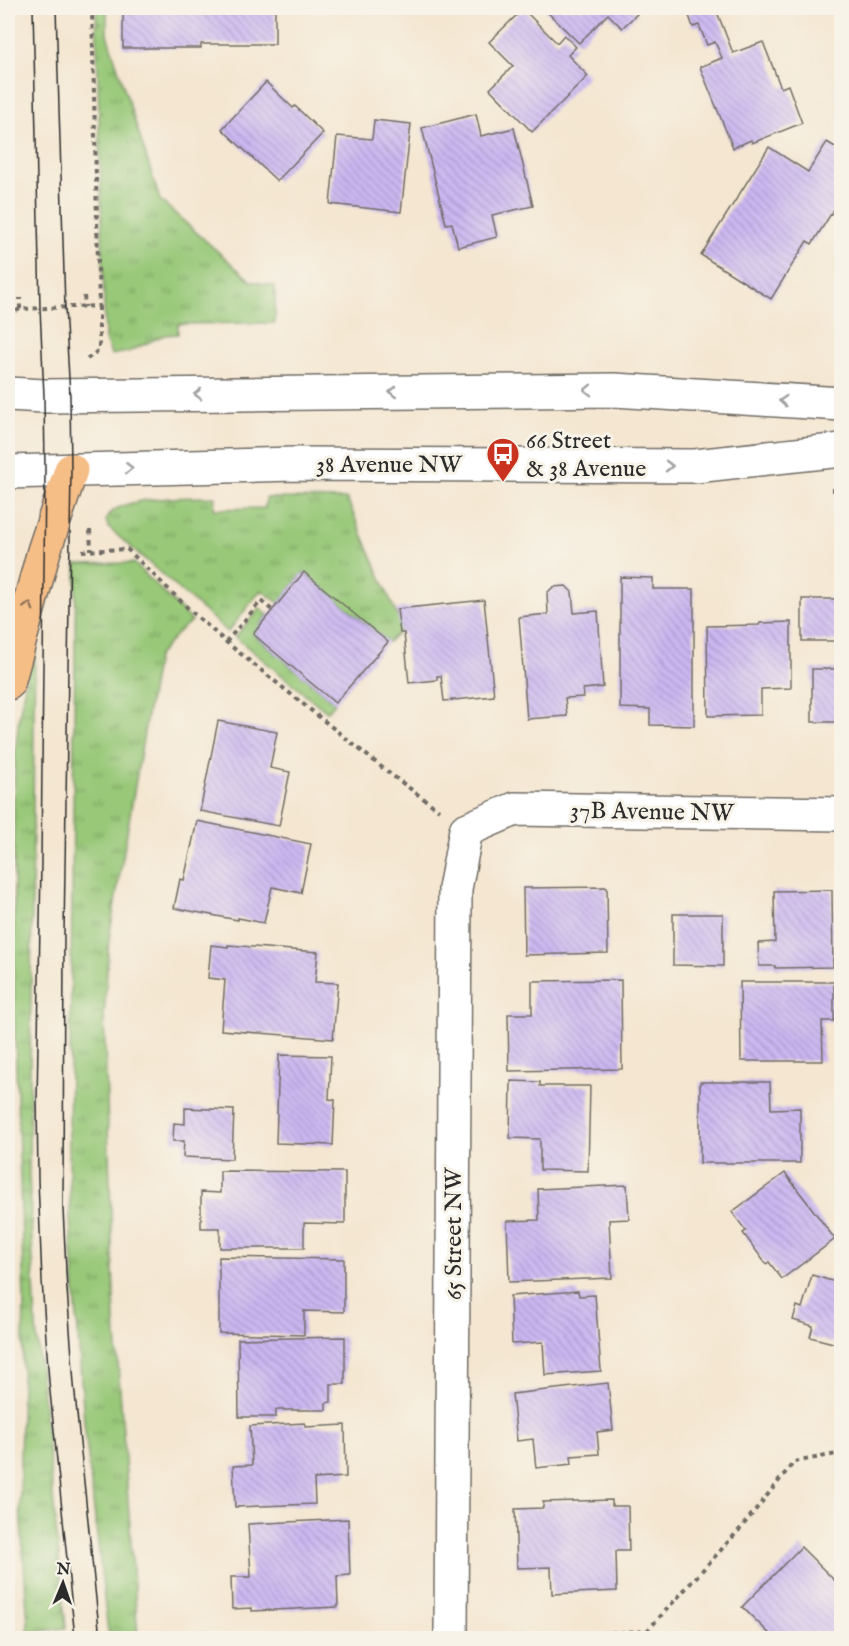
<svg xmlns="http://www.w3.org/2000/svg" width="849" height="1646" font-family="'IM FELL English',serif">
  <style>
    .grass { fill: url(#grass-tufts); stroke: #627a52; stroke-width: 1.5 }
    .building { fill: url(#building-back-hatch) }
    .lines { fill: none; stroke-linecap: round; stroke-linejoin: round }
    .minor-casing { stroke: #716c65; stroke-width: 36 }
    .major-casing { stroke: #716c65; stroke-width: 36 }
    .path { stroke: #716c65; stroke-width: 4; stroke-dasharray: 4.5 4.5; stroke-linecap: butt }
    .minor { stroke: #fff; stroke-width: 33 }
    .major { stroke: #f6be87; stroke-width: 33 }
    .tram { stroke: #2b2b2b; stroke-width: 1.5 }
    .oneway { stroke: #a0a0a0 }
    .oneway2 { stroke: #907459 }
    .labels { text-anchor: middle; stroke-width: 6; stroke-linejoin: round; paint-order: stroke }
    .poi-label { font-size: 24px; fill: #2b2b2b; stroke: #f7f3e8; text-anchor: start }
    .street-label { font-size: 24px; fill: #2b2b2b; stroke: #f7f3e8 }
  </style>
  <defs>
    <pattern id="grass-tufts" width="24" height="20" patternUnits="userSpaceOnUse" patternTransform="scale(1.5)"><rect width="24" height="20" fill="#98c878"/><path d="M3 7l-1-3M5 7V3M7 7l1-3M15 17l-1-3M17 17v-4M19 17l1-3" fill="none" stroke="#7ca363"/></pattern>
    <pattern id="building-back-hatch" width="6" height="6" patternUnits="userSpaceOnUse" patternTransform="scale(1.5)"><rect width="6" height="6" fill="#ccb7f2"/><path d="M-1 5l2 2M0 0l6 6M5-1l2 2" fill="none" stroke="#a695c4"/></pattern>
  </defs>
  <rect width="100%" height="100%" fill="#f7f3e8"/>
  <filter id="ink" filterUnits="userSpaceOnUse"><feTurbulence type="fractalNoise" baseFrequency=".0167" numOctaves="2"/><feDisplacementMap in="SourceGraphic" scale="12" xChannelSelector="R" yChannelSelector="G"/><feConvolveMatrix kernelMatrix="1 2 1 2 8 2 1 2 1" color-interpolation-filters="sRGB"/></filter>
  <filter id="wash" filterUnits="userSpaceOnUse"><feTurbulence type="fractalNoise" baseFrequency=".008" numOctaves="4" result="noise"/><feDisplacementMap in="SourceGraphic" scale="24" xChannelSelector="R" yChannelSelector="G"/><feGaussianBlur stdDeviation="1.35" result="paint"/><feColorMatrix in="noise" values="0 0 0 0 0 0 0 0 0 0 0 0 0 0 0 0 0 1.4 0 .05"/><feComposite in="paint" operator="in"/></filter>
  <g filter="url(#wash)">
    <rect width="100%" height="100%" fill="#f4e6d0"/>
    <g class="grass">
      <path d="M 96,8 L 107,8 L 107,34 L 160,200 L 251,281 L 275,286 L 275,323 L 178,324 L 178,334 L 164,335 L 128,352 L 111,355 L 105,339 Z"/>
      <path d="M 215,497 L 214,509 L 265,508 L 266,498 L 347,499 L 403,629 L 388,642 L 304,572 L 279,603 L 261,590 L 228,632 L 109,528 L 106,521 C 112,494 192,498 215,497 Z"/>
      <path d="M 134,563 L 192,621 L 180,630 L 157,657 L 109,938 L 104,1018 L 115,1321 L 138,1638 L 126,1638 L 108,1632 L 84,1422 L 70,1218 L 69,1146 L 76,564 Z"/>
      <path d="M 260,608 L 268,615 L 253,634 L 335,703 L 327,712 L 235,637 Z"/>
      <path d="M 35,639 L 29,1173 L 36,1326 L 66,1628 L 34,1632 L 34,1638 L 29,1638 L 20,1506 L 20,1463 L 24,1300 L 14,1007 L 14,803 L 15,756 L 19,717 L 31,651 Z"/>
    </g>
    <g id="blocks">
      <g class="building">
        <path d="M 123,8 L 275,8 L 275,44 L 201,44 L 201,48 L 123,48 Z"/>
        <path d="M 543,8 L 630,8 L 637,14 L 622,28 L 608,14 L 579,43 Z"/>
        <path d="M 701,8 L 710,8 L 714,13 L 717,12 L 733,53 L 763,42 L 781,88 L 788,85 L 802,123 L 752,143 L 751,140 L 733,148 L 700,67 L 722,58 L 715,42 L 707,45 L 699,25 L 693,27 L 688,13 Z"/>
        <path d="M 523,9 L 557,43 L 564,35 L 576,47 L 568,55 L 588,76 L 532,132 L 490,89 L 513,66 L 489,42 Z"/>
        <path d="M 266,82 L 293,108 L 295,106 L 323,133 L 277,181 L 222,129 Z"/>
        <path d="M 476,114 L 481,136 L 514,128 L 533,206 L 492,215 L 497,237 L 458,247 L 452,223 L 446,224 L 422,128 Z"/>
        <path d="M 374,120 L 411,124 L 401,212 L 330,204 L 337,136 L 372,139 Z"/>
        <path d="M 827,142 L 842,151 L 842,209 L 839,213 L 834,209 L 812,244 L 807,241 L 771,299 L 701,255 L 769,147 L 808,172 Z"/>
        <path d="M 304,572 L 388,642 L 335,703 L 253,634 Z"/>
        <path d="M 620,577 L 653,578 L 653,589 L 694,589 L 694,726 L 650,725 L 650,709 L 620,708 Z"/>
        <path d="M 566,586 L 572,592 L 574,613 L 598,611 L 603,687 L 583,689 L 584,697 L 565,698 L 567,716 L 527,719 L 519,617 L 548,614 L 547,593 L 553,587 Z"/>
        <rect x="802" y="599" width="40" height="42"/>
        <path d="M 484,600 L 494,696 L 444,701 L 441,676 L 437,676 L 437,680 L 409,683 L 404,633 L 400,633 L 397,609 Z"/>
        <path d="M 791,622 L 791,688 L 761,689 L 761,715 L 708,716 L 707,626 L 759,625 L 760,623 Z"/>
        <rect x="812" y="669" width="30" height="53"/>
        <path d="M 218,721 L 277,732 L 270,768 L 290,772 L 279,826 L 200,811 Z"/>
        <path d="M 197,821 L 311,844 L 301,893 L 272,887 L 264,923 L 238,918 L 238,920 L 174,908 L 180,879 L 184,880 Z"/>
        <path d="M 607,887 L 608,953 L 524,955 L 523,888 Z"/>
        <path d="M 832,890 L 833,967 L 775,968 L 775,966 L 759,966 L 758,943 L 775,942 L 774,891 Z"/>
        <path d="M 673,914 L 723,914 L 723,966 L 673,965 Z"/>
        <path d="M 211,945 L 228,947 L 228,945 L 318,952 L 315,982 L 338,983 L 333,1039 L 221,1030 L 225,980 L 208,978 Z"/>
        <path d="M 621,980 L 622,1069 L 509,1071 L 508,1014 L 532,1014 L 532,981 Z"/>
        <path d="M 740,982 L 834,982 L 834,1021 L 822,1021 L 823,1061 L 741,1061 Z"/>
        <path d="M 279,1055 L 331,1056 L 329,1099 L 335,1100 L 333,1145 L 276,1143 Z"/>
        <path d="M 511,1081 L 540,1082 L 540,1086 L 590,1086 L 588,1171 L 540,1170 L 540,1139 L 510,1138 Z"/>
        <path d="M 700,1082 L 770,1082 L 771,1109 L 800,1108 L 800,1163 L 700,1163 Z"/>
        <path d="M 185,1108 L 234,1110 L 232,1159 L 183,1157 L 184,1141 L 173,1141 L 174,1123 L 185,1124 Z"/>
        <path d="M 220,1171 L 345,1172 L 345,1224 L 304,1223 L 304,1248 L 220,1248 L 220,1228 L 201,1228 L 201,1192 L 220,1193 Z"/>
        <path d="M 785,1173 L 835,1239 L 782,1279 L 769,1262 L 766,1264 L 743,1233 L 746,1231 L 732,1212 Z"/>
        <path d="M 627,1185 L 629,1219 L 609,1220 L 612,1278 L 509,1282 L 507,1221 L 539,1220 L 538,1189 Z"/>
        <path d="M 219,1257 L 344,1259 L 344,1312 L 304,1311 L 304,1335 L 219,1333 Z"/>
        <path d="M 812,1275 L 842,1284 L 842,1338 L 839,1337 L 837,1344 L 810,1337 L 813,1326 L 793,1320 L 797,1306 L 802,1308 Z"/>
        <path d="M 578,1291 L 579,1296 L 595,1295 L 601,1371 L 545,1375 L 543,1342 L 512,1344 L 510,1296 Z"/>
        <path d="M 345,1337 L 345,1384 L 331,1384 L 331,1402 L 326,1403 L 326,1410 L 276,1410 L 276,1417 L 239,1417 L 238,1339 Z"/>
        <path d="M 608,1383 L 613,1430 L 597,1432 L 599,1454 L 571,1456 L 572,1464 L 536,1468 L 533,1439 L 517,1441 L 512,1394 Z"/>
        <path d="M 305,1423 L 305,1427 L 345,1425 L 346,1477 L 314,1479 L 315,1504 L 235,1507 L 233,1466 L 252,1465 L 250,1426 Z"/>
        <path d="M 612,1500 L 612,1506 L 628,1506 L 629,1551 L 616,1551 L 617,1591 L 552,1594 L 551,1567 L 517,1568 L 515,1509 L 543,1508 L 543,1502 Z"/>
        <path d="M 348,1519 L 350,1575 L 337,1576 L 338,1607 L 252,1611 L 252,1608 L 232,1609 L 231,1577 L 251,1577 L 248,1524 Z"/>
        <path d="M 801,1547 L 842,1588 L 842,1638 L 774,1638 L 742,1607 Z"/>
      </g>
    </g>
  </g>
  <g filter="url(#ink)">
    <use href="#blocks" fill-opacity="0" stroke="#716c65" stroke-width="1.5"/>
    <g class="lines">
      <g class="minor-casing">
        <g id="minor">
          <path d="M 8,394 L 44,396 L 614,390 L 842,404"/>
          <path d="M 8,472 L 295,464 L 695,466 L 842,450"/>
          <path d="M 451,1638 L 455,889 L 466,830 L 515,809 L 842,814"/>
        </g>
      </g>
      <g class="major-casing">
        <path id="major" d="M 8,683 L 44,551 L 71,470"/>
      </g>
      <g class="path">
        <path d="M 84,296 L 85,307"/>
        <path d="M 20,309 L 20,298"/>
        <path d="M 8,315 L 20,309 L 99,306 L 92,8"/>
        <path d="M 87,359 L 99,350 L 99,306"/>
        <path d="M 832,490 L 842,490"/>
        <path d="M 90,530 L 91,550"/>
        <path d="M 82,551 L 127,549 L 192,612 L 226,642 L 389,773 L 439,810"/>
        <path d="M 226,642 L 261,601 L 272,610"/>
        <path d="M 88,1638 L 106,1637 L 109,1638"/>
        <path d="M 485,1638 L 647,1631 L 740,1529 L 794,1462 L 842,1453"/>
      </g>
      <use href="#minor" class="minor"/>
      <use href="#major" class="major"/>
      <g class="tram">
        <path d="M 33,8 L 40,308 L 44,396 L 45,471 L 41,862 L 37,1102 L 38,1180 L 42,1281 L 49,1382 L 75,1638"/>
        <path d="M 56,8 L 65,307 L 70,396 L 71,470 L 64,935 L 63,1209 L 67,1289 L 74,1384 L 100,1638"/>
      </g>
    </g>
    <defs><path id="oneway-chevron" d="M-2-3.5L2.5 0L-2 3.5" fill="none" stroke-width="1.6" stroke-linecap="round" stroke-linejoin="round" transform="scale(1.5)"/></defs>
    <g class="oneway">
      <use href="#oneway-chevron" transform="translate(588 390) rotate(179)"/>
      <use href="#oneway-chevron" transform="translate(393 392) rotate(179)"/>
      <use href="#oneway-chevron" transform="translate(198 394) rotate(179)"/>
      <use href="#oneway-chevron" transform="translate(783 401) rotate(-176)"/>
      <use href="#oneway-chevron" transform="translate(669 466)"/>
      <use href="#oneway-chevron" transform="translate(129 468) rotate(-1)"/>
    </g>
    <use class="oneway2" href="#oneway-chevron" transform="translate(29 606) rotate(-74)"/>
  </g>
  <defs>
    <g id="bus-pin" transform="scale(1.725)"><path d="M0 17L-7.5 6A9.5 9.5 0 1 1 7.5 6Z" fill="#c8321e" stroke="#f7f3e8"/><path d="M-5-6H5V4H4V6H2V4H-2V6H-4V4H-5ZM-3.5-4V0h7V-4ZM-3.5 1.2v1.5H-2V1.2ZM2 1.2v1.5H3.5V1.2Z" fill="#fff"/></g>
  </defs>
  <g fill-rule="evenodd">
    <use href="#bus-pin" x="503" y="454"/>
  </g>
  <g class="labels">
    <g class="poi-label">
      <text x="526" y="448">66 Street<tspan x="526" dy="28">&amp; 38 Avenue</tspan></text>
    </g>
    <g class="street-label">
      <text x="389" y="472">38 Avenue NW</text>
      <text transform="translate(652 811) rotate(1)" y="8">37B Avenue NW</text>
      <text transform="translate(453 1234) rotate(-90)" y="8">65 Street NW</text>
    </g>
  </g>
  <rect width="849" height="1646" fill="none" stroke="#f7f3e8" stroke-width="30"/>
  <g transform="translate(63 1583) rotate(2)" stroke="#f7f3e8" stroke-width="4.5" paint-order="stroke">
  <path d="M0-4.5L10 22L0 15L-10 22Z" fill="#2b2b2b"/>
  <text y="-9" font-size="16" font-weight="bold" text-anchor="middle" fill="#2b2b2b">N</text>
  </g>
</svg>
